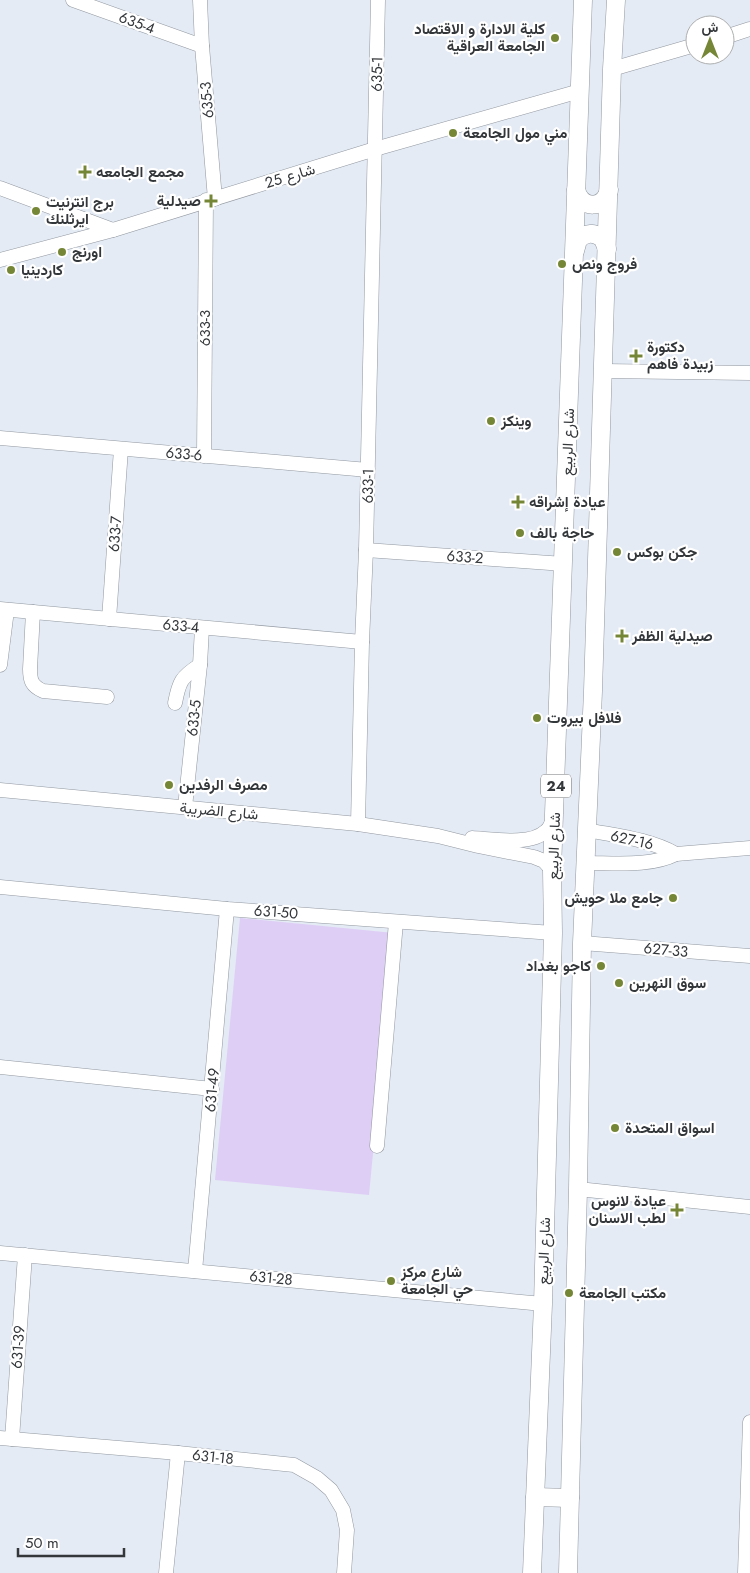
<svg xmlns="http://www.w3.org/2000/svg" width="750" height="1573" font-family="Jost,Vazirmatn,sans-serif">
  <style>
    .green { fill: #decef6 }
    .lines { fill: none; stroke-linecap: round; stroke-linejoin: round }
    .minor-casing { stroke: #9298a0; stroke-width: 15 }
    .major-casing { stroke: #9298a0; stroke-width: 19 }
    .minor { stroke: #fff; stroke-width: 14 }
    .major { stroke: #fff; stroke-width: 18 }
    .poi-dot { fill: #758737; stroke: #fff; stroke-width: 2 }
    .labels { text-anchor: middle; stroke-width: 4.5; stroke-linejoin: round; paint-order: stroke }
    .shield { fill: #fff; stroke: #717375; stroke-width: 1 }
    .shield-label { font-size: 14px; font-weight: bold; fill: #34373a }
    .street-label { font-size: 15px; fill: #34373a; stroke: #fff }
    .poi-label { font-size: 15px; font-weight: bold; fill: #34373a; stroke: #fff; text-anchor: start }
  </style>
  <rect width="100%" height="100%" fill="#e4ebf4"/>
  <path class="green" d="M 240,918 L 394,933 L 369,1195 L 215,1180 Z"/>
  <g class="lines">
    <g class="minor-casing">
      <g id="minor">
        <path d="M 73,0 L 202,46"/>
        <path d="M 200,0 L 202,46 L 215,199"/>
        <path d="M 725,37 L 750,29"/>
        <path d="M 612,69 L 695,45"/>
        <path d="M 0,188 L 113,230"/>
        <path d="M 0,260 L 113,230 L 375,149 L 580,91"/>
        <path d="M 604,371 L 750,373"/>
        <path d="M 0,438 L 368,470"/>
        <path d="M 204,456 L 206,200"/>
        <path d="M 366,550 L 564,564"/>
        <path d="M 0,609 L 362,642"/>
        <path d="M 33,612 L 30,669 C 30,681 32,686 43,691 L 107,697"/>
        <path d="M 109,619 L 121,449"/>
        <path d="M 0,665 L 7,610"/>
        <path d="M 175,703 C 179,682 181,677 200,665"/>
        <path d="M 0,790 L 358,824 L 438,836 L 478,846 L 534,857 L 544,861 L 552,870"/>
        <path d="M 185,807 L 200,665 L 202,628"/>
        <path d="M 358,824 L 362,642 L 366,550 L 378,0"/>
        <path d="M 587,830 C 617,836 649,839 676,854"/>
        <path d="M 472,838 C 492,839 531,846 546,831 C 550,828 552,822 554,817"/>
        <path d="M 586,863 C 615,863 650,867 676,854 L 750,848"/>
        <path d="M 0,887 L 227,909 L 553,933"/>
        <path d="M 582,943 L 750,956"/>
        <path d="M 0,1067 L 212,1089"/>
        <path d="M 377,1146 L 396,922"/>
        <path d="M 578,1189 L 750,1207"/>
        <path d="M 0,1253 L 543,1304"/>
        <path d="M 195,1271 L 227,909"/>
        <path d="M 0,1438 L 178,1453 L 294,1465 L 317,1478 L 331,1490 L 343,1510 L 347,1530 L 344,1573"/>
        <path d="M 12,1439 L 25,1255"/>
        <path d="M 166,1573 L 178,1453"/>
        <path d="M 745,1573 L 750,1422"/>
      </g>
    </g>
    <g class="major-casing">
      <g id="major">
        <path d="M 576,190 C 582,210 604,209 609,190"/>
        <path d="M 575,251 L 578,240 C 586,232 594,232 603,239 L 607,249"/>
        <path d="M 535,1497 L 570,1498"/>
        <path d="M 532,1573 L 543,1304 L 553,933 L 552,870 L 583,0"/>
        <path d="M 568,1573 L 578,1189 L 582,943 L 593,691 L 612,69 L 616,0"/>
      </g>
    </g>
    <use href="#minor" class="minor"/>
    <use href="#major" class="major"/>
  </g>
  <g class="poi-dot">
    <circle cx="555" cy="38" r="5"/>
    <circle cx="453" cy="133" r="5"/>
    <path d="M82.5 164.5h5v5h5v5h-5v5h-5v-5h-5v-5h5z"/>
    <path d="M208.5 193.5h5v5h5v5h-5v5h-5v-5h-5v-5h5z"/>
    <circle cx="36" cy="211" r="5"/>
    <circle cx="62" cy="252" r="5"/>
    <circle cx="562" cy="264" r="5"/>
    <circle cx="11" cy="270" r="5"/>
    <path d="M633.5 348.5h5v5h5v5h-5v5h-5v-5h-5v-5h5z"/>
    <circle cx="491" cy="421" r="5"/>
    <path d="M515.5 494.5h5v5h5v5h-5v5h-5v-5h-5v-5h5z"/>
    <circle cx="520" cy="533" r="5"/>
    <circle cx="617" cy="552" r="5"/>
    <path d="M619.5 628.5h5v5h5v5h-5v5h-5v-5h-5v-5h5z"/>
    <circle cx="537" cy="718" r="5"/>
    <circle cx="169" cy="785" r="5"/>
    <circle cx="673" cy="898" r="5"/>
    <circle cx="601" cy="966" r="5"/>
    <circle cx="619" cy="983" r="5"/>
    <circle cx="615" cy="1128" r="5"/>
    <path d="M674.5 1202.5h5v5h5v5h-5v5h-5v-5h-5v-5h5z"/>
    <circle cx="391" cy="1281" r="5"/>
    <circle cx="569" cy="1293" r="5"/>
  </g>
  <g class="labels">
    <rect class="shield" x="541" y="774.5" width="30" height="23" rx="4"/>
    <g class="shield-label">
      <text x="556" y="791">24</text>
    </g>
    <g class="street-label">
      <text transform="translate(137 23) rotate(20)" y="5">635-4</text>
      <text transform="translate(377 74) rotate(-89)" y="5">635-1</text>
      <text transform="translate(207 100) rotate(-95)" y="5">635-3</text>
      <text transform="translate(290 176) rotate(-17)" y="5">شارع 25</text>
      <text transform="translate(205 328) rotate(-90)" y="5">633-3</text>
      <text transform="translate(568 442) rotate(-88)" y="5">شارع الربيع</text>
      <text transform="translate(184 454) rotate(5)" y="5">633-6</text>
      <text transform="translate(368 486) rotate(-89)" y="5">633-1</text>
      <text transform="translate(115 534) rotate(-86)" y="5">633-7</text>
      <text transform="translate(465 557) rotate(4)" y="5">633-2</text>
      <text transform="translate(181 626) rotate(5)" y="5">633-4</text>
      <text transform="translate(194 718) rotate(-84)" y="5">633-5</text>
      <text transform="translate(219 811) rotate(5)" y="5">شارع الضريبة</text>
      <text transform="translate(632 840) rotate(12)" y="5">627-16</text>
      <text transform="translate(554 846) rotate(-88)" y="5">شارع الربيع</text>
      <text transform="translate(276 912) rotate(4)" y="5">631-50</text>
      <text transform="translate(666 950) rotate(5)" y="5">627-33</text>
      <text transform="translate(212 1090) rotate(-85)" y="5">631-49</text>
      <text transform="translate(544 1251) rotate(-88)" y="5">شارع الربيع</text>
      <text transform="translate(271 1278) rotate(5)" y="5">631-28</text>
      <text transform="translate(18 1347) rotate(-86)" y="5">631-39</text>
      <text transform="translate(213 1457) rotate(6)" y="5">631-18</text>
    </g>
    <g class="poi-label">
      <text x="545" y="34" text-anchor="end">كلية الادارة و الاقتصاد<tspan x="545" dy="17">الجامعة العراقية</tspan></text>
      <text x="463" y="138">مني مول الجامعة</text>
      <text x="96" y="177">مجمع الجامعه</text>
      <text x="201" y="206" text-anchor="end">صيدلية</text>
      <text x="46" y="207">برج انترنيت<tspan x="46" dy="17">ايرثلنك</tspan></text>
      <text x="72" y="257">اورنج</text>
      <text x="572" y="269">فروج ونص</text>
      <text x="21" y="275">كاردينيا</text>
      <text x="647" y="352">دكتورة<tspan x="647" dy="17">زبيدة فاهم</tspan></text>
      <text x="501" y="426">وينكز</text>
      <text x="529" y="507">عيادة إشراقه</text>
      <text x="530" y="538">حاجة بالف</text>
      <text x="627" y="557">جكن بوكس</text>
      <text x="632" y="641">صيدلية الظفر</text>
      <text x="547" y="723">فلافل بيروت</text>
      <text x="179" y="790">مصرف الرفدين</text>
      <text x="663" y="903" text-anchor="end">جامع ملا حويش</text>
      <text x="591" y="971" text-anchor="end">كاجو بغداد</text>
      <text x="629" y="988">سوق النهرين</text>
      <text x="625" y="1133">اسواق المتحدة</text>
      <text x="666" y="1206" text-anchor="end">عيادة لانوس<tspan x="666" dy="17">لطب الاسنان</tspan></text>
      <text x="401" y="1277">شارع مركز<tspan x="401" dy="17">حي الجامعة</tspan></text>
      <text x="579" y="1298">مكتب الجامعة</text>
    </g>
  </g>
  <g transform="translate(710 40)"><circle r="24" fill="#ffffff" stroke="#aeafb0"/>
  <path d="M0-4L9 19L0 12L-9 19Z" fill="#758737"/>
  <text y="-8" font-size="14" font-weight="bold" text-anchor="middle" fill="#34373a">ش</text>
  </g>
  <path d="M18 1548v8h106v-8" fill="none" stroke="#34373a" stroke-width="2.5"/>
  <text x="25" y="1548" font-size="15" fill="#34373a" stroke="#ffffff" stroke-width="4" paint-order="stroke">50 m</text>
</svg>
